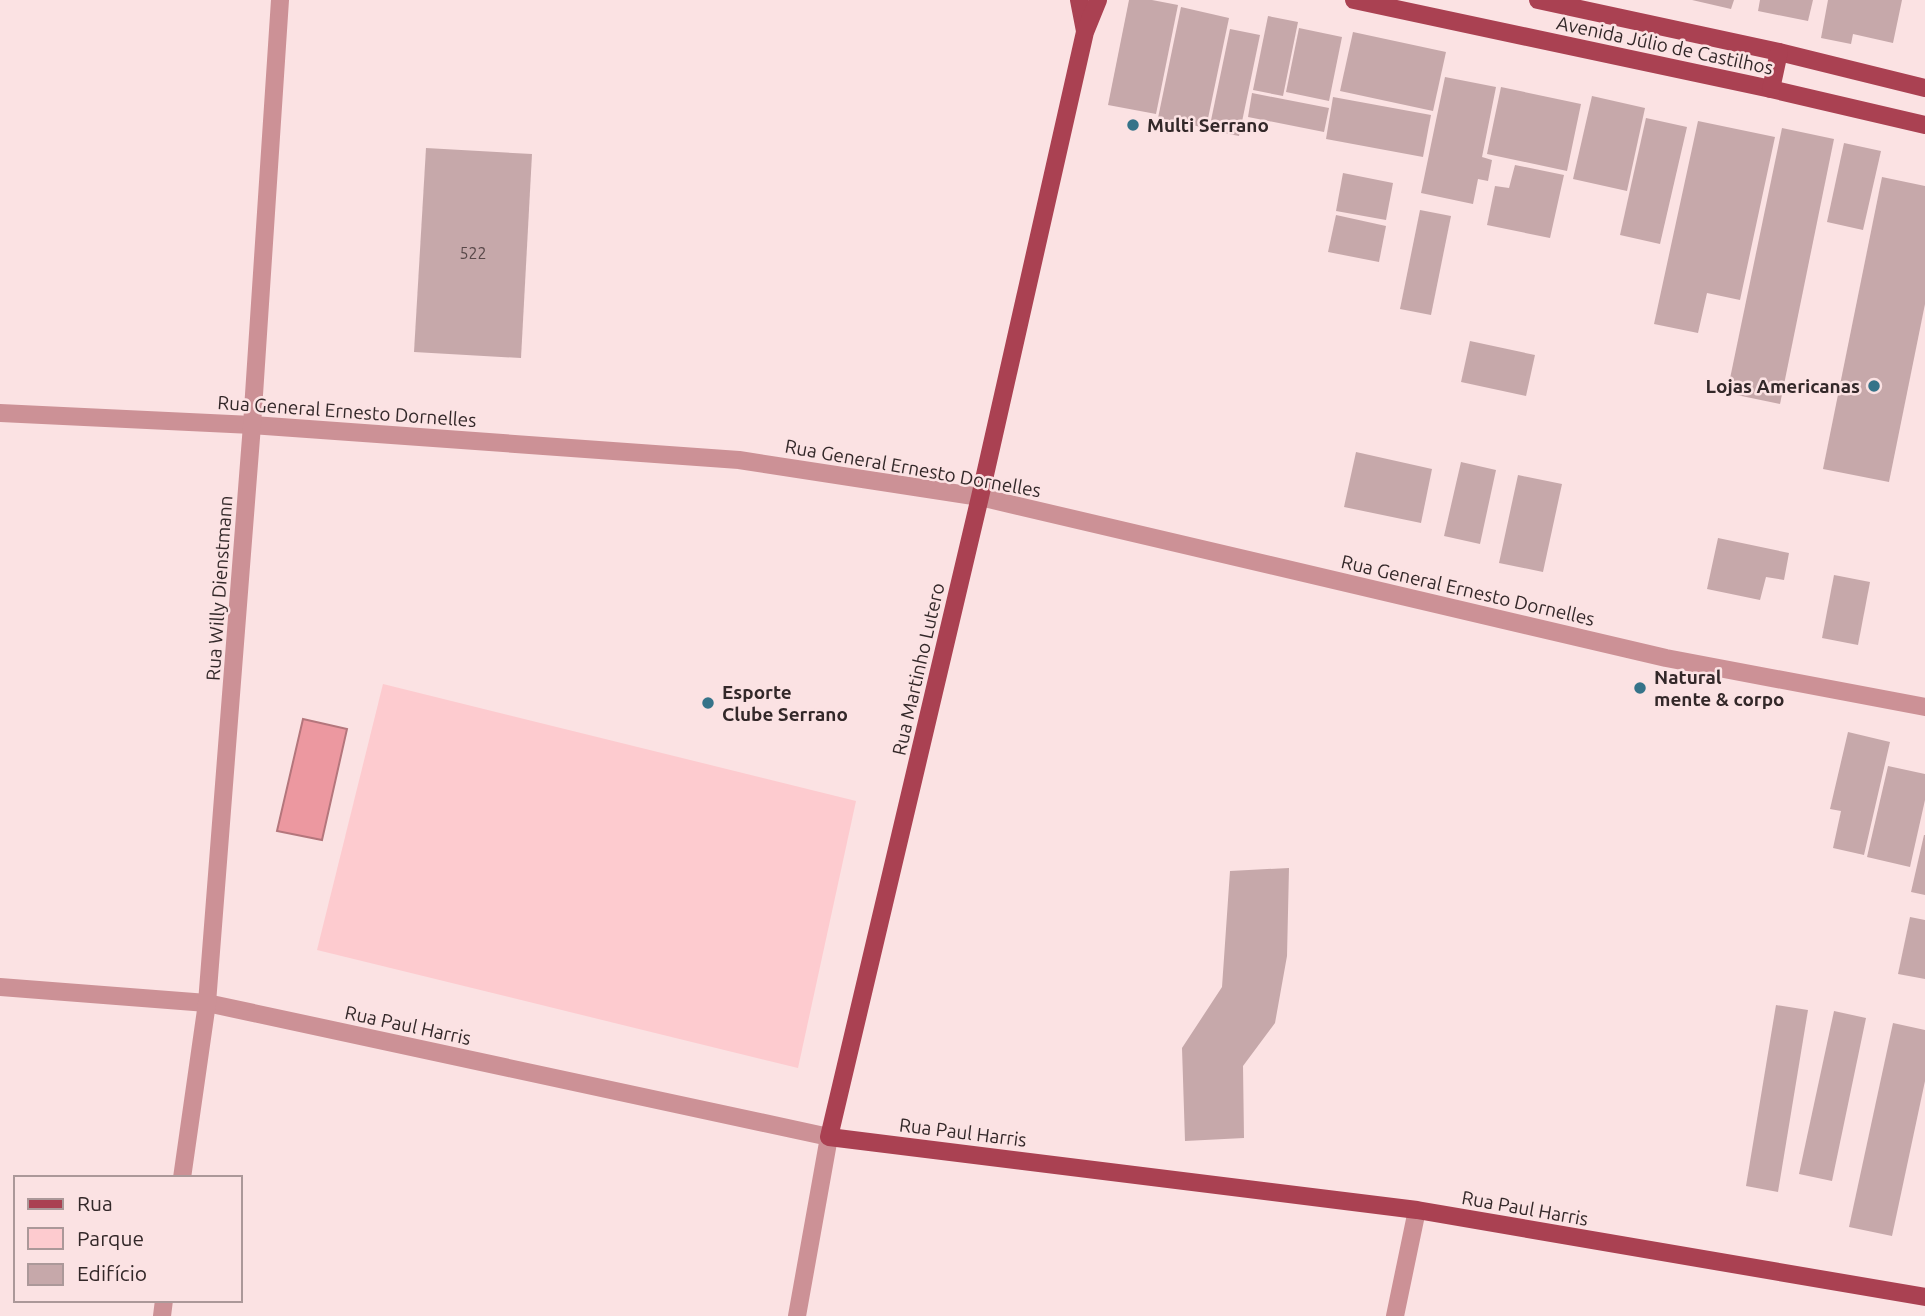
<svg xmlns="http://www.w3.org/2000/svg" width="1925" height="1316" font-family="Ubuntu,sans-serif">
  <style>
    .green { fill: #fdcbcf }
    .water { fill: #ec98a0; stroke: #b4767c; stroke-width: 2 }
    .building { fill: #c6a8aa }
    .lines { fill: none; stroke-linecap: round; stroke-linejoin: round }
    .minor { stroke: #cc9196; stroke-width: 18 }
    .major { stroke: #aa4152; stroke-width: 18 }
    .poi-dot { fill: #357389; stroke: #fbe2e3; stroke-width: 2.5 }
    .labels { text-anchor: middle; stroke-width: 5; stroke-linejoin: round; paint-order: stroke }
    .number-label { font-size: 16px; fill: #584849 }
    .street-label { font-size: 19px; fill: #332829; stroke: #fbe2e3 }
    .poi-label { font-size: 19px; font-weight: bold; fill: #332829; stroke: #fbe2e3; text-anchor: start }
  </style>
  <rect width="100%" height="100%" fill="#fbe2e3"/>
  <path class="green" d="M 383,684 L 856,801 L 798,1068 L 317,950 Z"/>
  <path class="water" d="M 303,719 L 347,729 L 322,840 L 277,831 Z"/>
  <g class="building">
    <path d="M 1129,0 L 1152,0 L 1178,5 L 1156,114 L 1108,105 Z"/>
    <path d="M 1692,0 L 1734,0 L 1731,9 Z"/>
    <path d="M 1760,0 L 1813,0 L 1808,21 L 1758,11 Z"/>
    <path d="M 1828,0 L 1902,0 L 1893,43 L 1853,34 L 1851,44 L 1821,38 Z"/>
    <path d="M 1181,7 L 1229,18 L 1206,128 L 1158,118 Z"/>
    <path d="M 1268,16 L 1298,22 L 1283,96 L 1253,90 Z"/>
    <path d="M 1299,28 L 1342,37 L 1329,101 L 1286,92 Z"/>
    <path d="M 1230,29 L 1260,35 L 1239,136 L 1209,130 Z"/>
    <path d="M 1353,32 L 1446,52 L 1433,111 L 1340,91 Z"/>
    <path d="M 1445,77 L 1496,87 L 1482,157 L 1492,160 L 1488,181 L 1478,179 L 1473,204 L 1421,193 Z"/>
    <path d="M 1501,87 L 1581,104 L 1567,171 L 1487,154 Z"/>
    <path d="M 1252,93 L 1329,108 L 1324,132 L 1248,117 Z"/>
    <path d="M 1592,96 L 1645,108 L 1627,191 L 1573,179 Z"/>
    <path d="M 1333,97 L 1431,115 L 1423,157 L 1326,139 Z"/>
    <path d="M 1646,118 L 1687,127 L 1660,244 L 1620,235 Z"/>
    <path d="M 1698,121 L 1775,137 L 1740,300 L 1707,293 L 1698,333 L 1654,324 Z"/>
    <path d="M 1782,128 L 1834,139 L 1780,404 L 1727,393 Z"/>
    <path d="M 1844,143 L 1881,151 L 1863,230 L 1827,222 Z"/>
    <path d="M 426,148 L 532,154 L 521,358 L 414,352 Z"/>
    <path d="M 1515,165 L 1564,175 L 1550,238 L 1487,225 L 1495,186 L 1509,188 Z"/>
    <path d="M 1343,173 L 1393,183 L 1386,220 L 1336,211 Z"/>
    <path d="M 1882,177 L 1925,186 L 1925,304 L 1889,482 L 1823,469 Z"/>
    <path d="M 1420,210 L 1451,216 L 1431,315 L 1400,309 Z"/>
    <path d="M 1336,215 L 1386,226 L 1379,262 L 1328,252 Z"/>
    <path d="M 1470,341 L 1535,355 L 1526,396 L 1461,382 Z"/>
    <path d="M 1356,452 L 1432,469 L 1421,523 L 1344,507 Z"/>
    <path d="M 1461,462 L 1496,470 L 1480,544 L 1444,536 Z"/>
    <path d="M 1518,475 L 1562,484 L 1543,572 L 1499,563 Z"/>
    <path d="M 1718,538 L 1789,553 L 1784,580 L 1766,577 L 1760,600 L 1707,589 Z"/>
    <path d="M 1834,575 L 1870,582 L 1858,645 L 1822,638 Z"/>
    <path d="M 1848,732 L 1890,742 L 1864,855 L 1833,848 L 1841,811 L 1830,809 Z"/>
    <path d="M 1888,766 L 1925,774 L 1925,800 L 1910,867 L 1867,857 Z"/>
    <path d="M 1924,835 L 1925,835 L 1925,895 L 1911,892 Z"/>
    <path d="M 1289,868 L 1287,956 L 1275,1023 L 1243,1066 L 1244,1138 L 1185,1141 L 1182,1048 L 1222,987 L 1230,871 Z"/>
    <path d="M 1910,917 L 1925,920 L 1925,979 L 1898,974 Z"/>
    <path d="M 1776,1005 L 1808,1010 L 1778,1192 L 1746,1186 Z"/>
    <path d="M 1834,1011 L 1866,1018 L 1832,1181 L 1799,1174 Z"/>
    <path d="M 1893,1023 L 1925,1030 L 1925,1081 L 1892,1236 L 1849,1227 Z"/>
  </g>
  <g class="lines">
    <g class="minor">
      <path d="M 0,413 L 252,425 L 739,460 L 980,497 L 1666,658 L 1925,707"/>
      <path d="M 0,987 L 207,1003 L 829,1137 L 797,1316"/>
      <path d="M 182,1178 L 207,1003 L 252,425 L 280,0"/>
      <path d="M 162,1316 L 164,1300"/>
      <path d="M 1395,1316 L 1417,1210"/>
    </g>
    <g class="major">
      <path d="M 1079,0 L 1085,31"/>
      <path d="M 1098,0 L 1085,32 L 980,497 L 829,1137 L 1417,1210 L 1925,1297"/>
      <path d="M 1354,0 L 1771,89 L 1925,125"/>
      <path d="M 1538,0 L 1779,52 L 1925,88"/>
      <path d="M 1771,89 L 1779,52"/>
    </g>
  </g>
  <g class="poi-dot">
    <circle cx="1133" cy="125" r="7"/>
    <circle cx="1874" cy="386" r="7"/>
    <circle cx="1640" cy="688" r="7"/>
    <circle cx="708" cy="703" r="7"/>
  </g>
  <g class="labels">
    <g class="number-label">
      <text x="473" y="259">522</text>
    </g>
    <g class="street-label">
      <text transform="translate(1665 45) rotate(12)" y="7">Avenida Júlio de Castilhos</text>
      <text transform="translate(347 411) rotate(4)" y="7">Rua General Ernesto Dornelles</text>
      <text transform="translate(913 468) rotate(10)" y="7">Rua General Ernesto Dornelles</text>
      <text transform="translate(219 588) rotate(-86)" y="7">Rua Willy Dienstmann</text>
      <text transform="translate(1468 590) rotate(13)" y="7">Rua General Ernesto Dornelles</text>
      <text transform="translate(918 669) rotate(-77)" y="7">Rua Martinho Lutero</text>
      <text transform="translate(408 1025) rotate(12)" y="7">Rua Paul Harris</text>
      <text transform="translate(963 1132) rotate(7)" y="7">Rua Paul Harris</text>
      <text transform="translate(1525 1208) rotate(10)" y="7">Rua Paul Harris</text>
    </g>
    <g class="poi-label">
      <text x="1147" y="132">Multi Serrano</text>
      <text x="1860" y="393" text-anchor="end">Lojas Americanas</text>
      <text x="1654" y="684">Natural<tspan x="1654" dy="22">mente &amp; corpo</tspan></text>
      <text x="722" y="699">Esporte<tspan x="722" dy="22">Clube Serrano</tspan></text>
    </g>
  </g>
  <rect x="14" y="1176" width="228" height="126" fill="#fbe2e3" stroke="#ab9899" stroke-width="2"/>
  <rect x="28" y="1199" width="35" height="10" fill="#aa4152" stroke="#ab9899" stroke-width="2"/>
  <text x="77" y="1211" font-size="21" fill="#332829">Rua</text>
  <rect x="28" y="1228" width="35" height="21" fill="#fdcbcf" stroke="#ab9899" stroke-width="2"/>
  <text x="77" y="1246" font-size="21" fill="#332829">Parque</text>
  <rect x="28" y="1264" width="35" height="21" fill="#c6a8aa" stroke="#ab9899" stroke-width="2"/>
  <text x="77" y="1281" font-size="21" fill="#332829">Edifício</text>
</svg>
